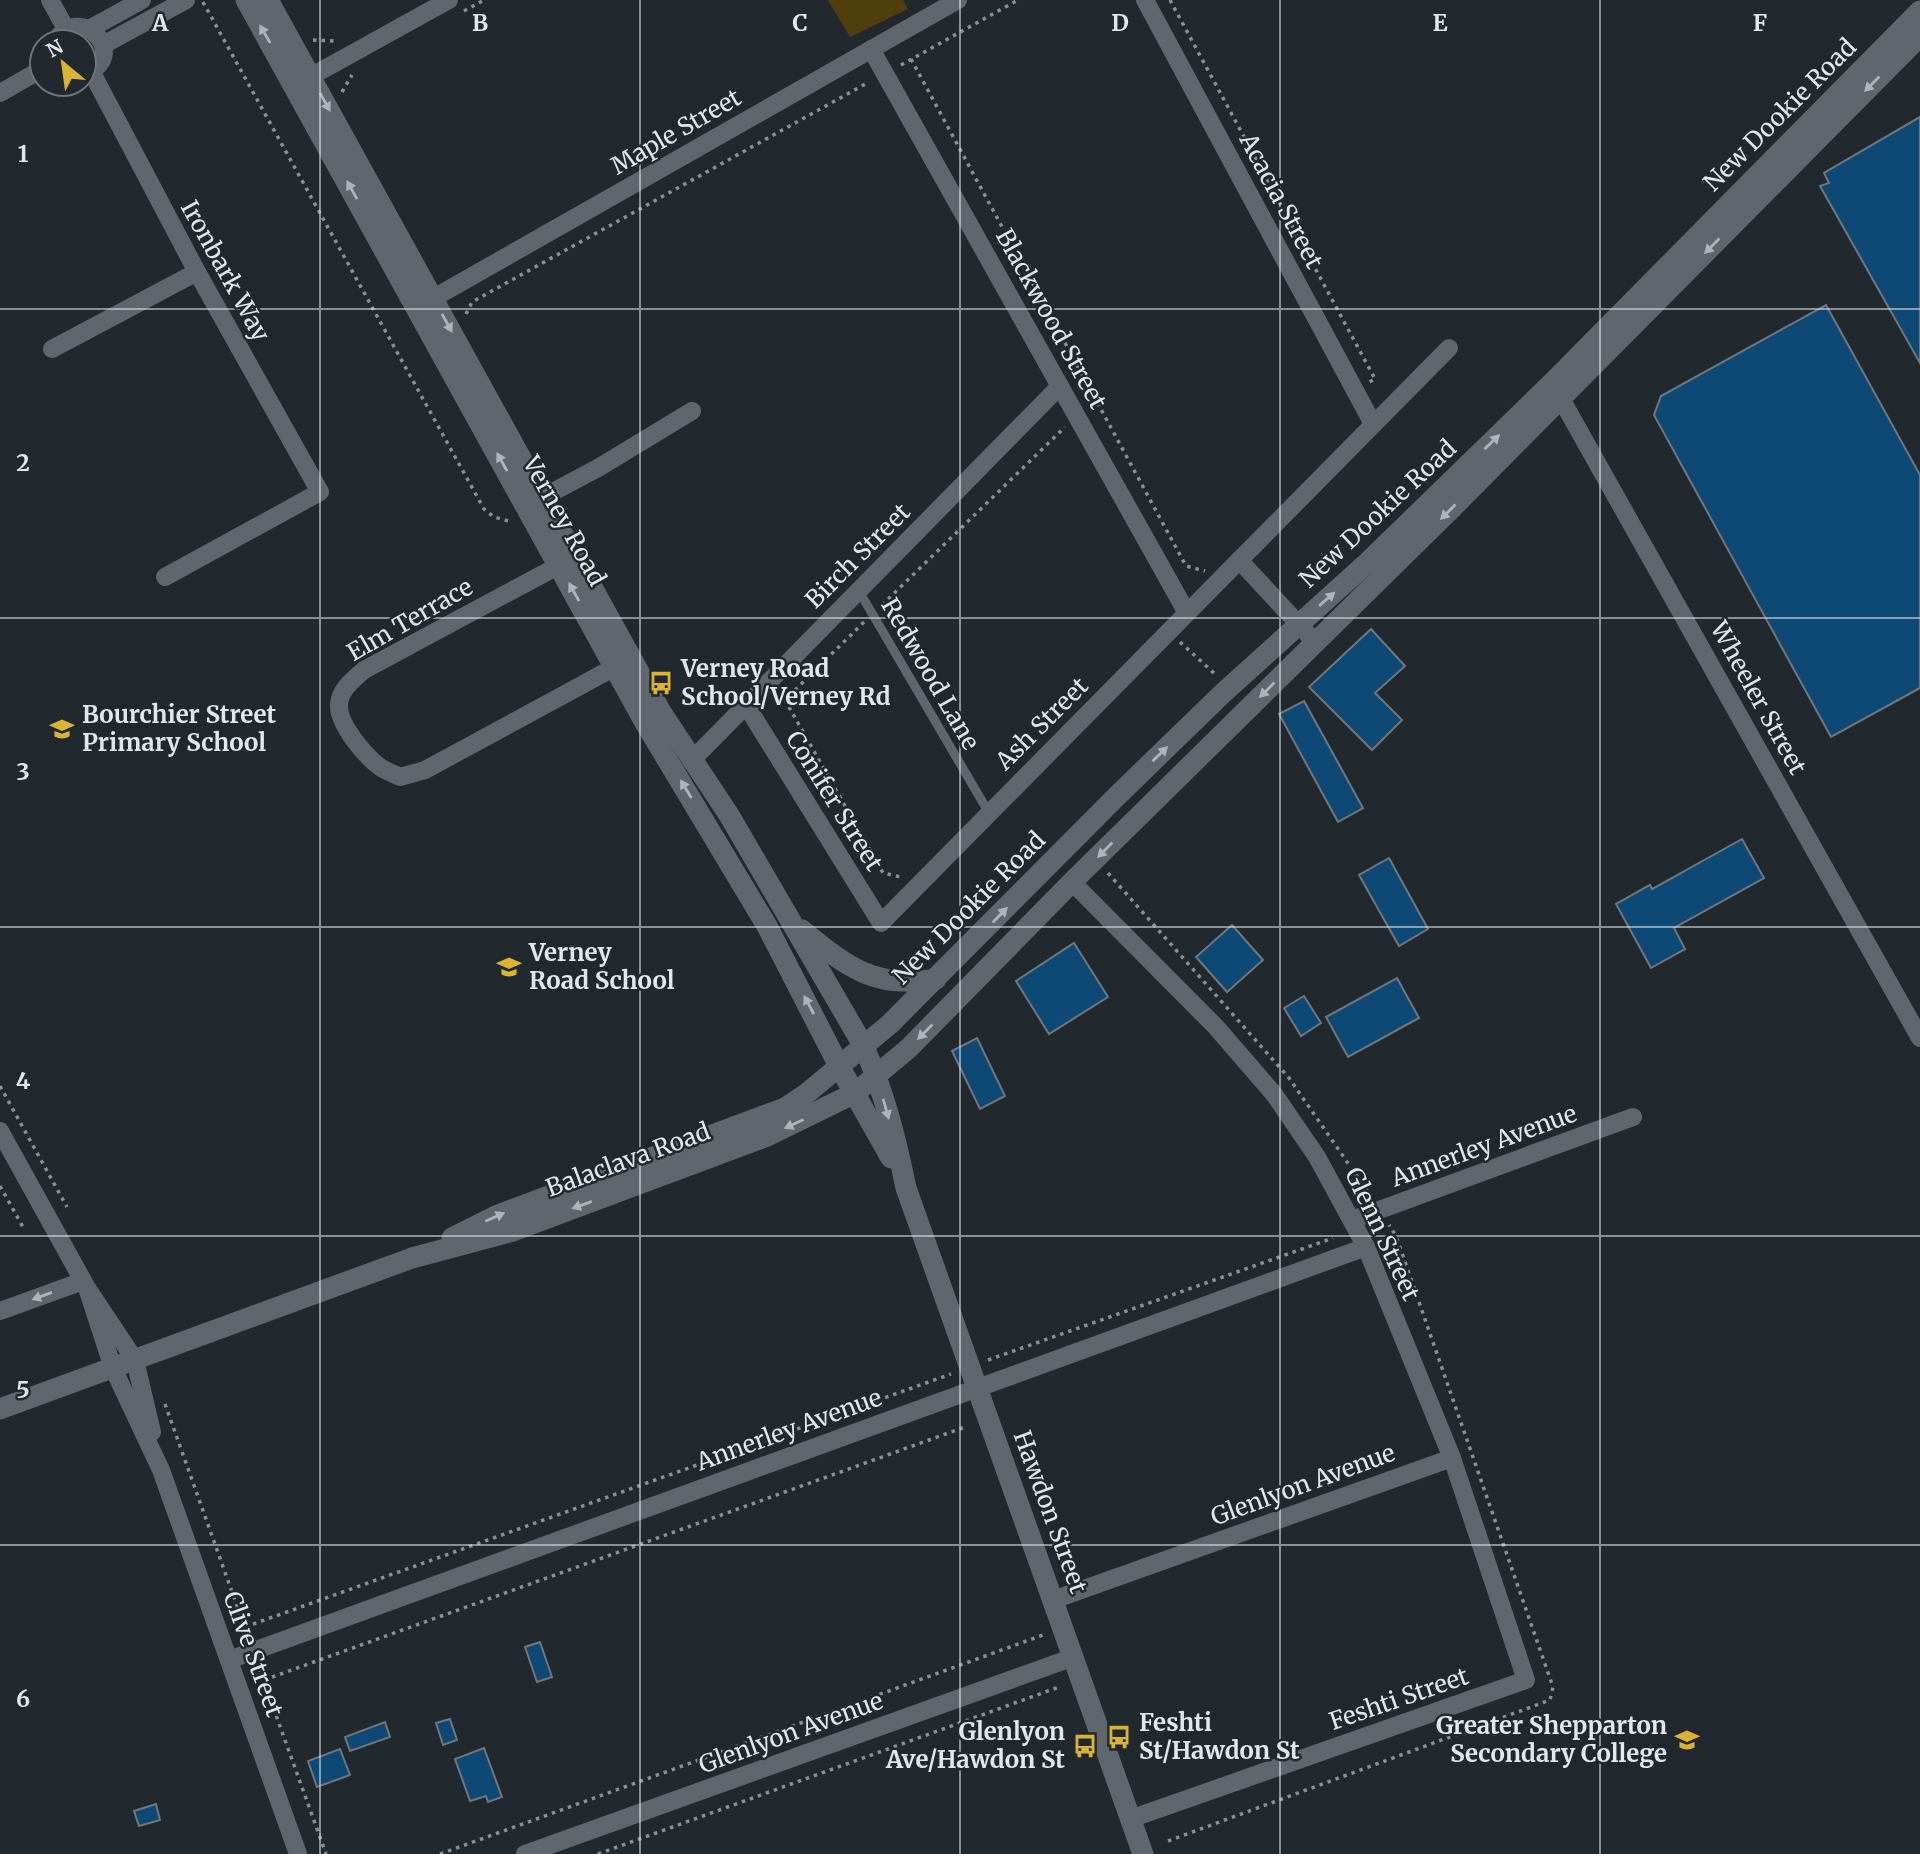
<svg xmlns="http://www.w3.org/2000/svg" width="1920" height="1854" font-family="Merriweather,serif">
  <style>
    .green { fill: #4f3f0c }
    .building { fill: #0e4975; stroke: #6f777e; stroke-width: 2 }
    .lines { fill: none; stroke-linecap: round; stroke-linejoin: round }
    .path { stroke: #8b9095; stroke-width: 3.5; stroke-dasharray: 3.5 5; stroke-linecap: butt }
    .lane { stroke: #5f666d; stroke-width: 9 }
    .street { stroke: #5f666d; stroke-width: 18 }
    .secondary { stroke: #5f666d; stroke-width: 21 }
    .oneway { fill: #afb4ba }
    .grid { fill: none; stroke: #e4e8ed; stroke-width: 2; stroke-opacity: 0.55 }
    .labels { text-anchor: middle; stroke-width: 5; stroke-linejoin: round; paint-order: stroke }
    .street-label { font-size: 24px; fill: #e4e8ed; stroke: #21282e }
    .poi-label { font-size: 24px; font-weight: bold; fill: #e4e8ed; stroke: #21282e; text-anchor: start }
    .grid-label { font-size: 23px; text-anchor: middle; font-weight: bold; fill: #e4e8ed; stroke: #21282e; stroke-width: 5; stroke-linejoin: round; paint-order: stroke }
  </style>
  <rect width="100%" height="100%" fill="#21282e"/>
  <path class="green" d="M 828,0 L 903,0 L 908,9 L 850,37 Z"/>
  <g class="building">
    <path d="M 1920,117 L 1920,363 L 1820,186 L 1829,183 L 1824,173 Z"/>
    <path d="M 1826,305 L 1920,475 L 1920,688 L 1831,737 L 1654,415 L 1661,396 Z"/>
    <path d="M 1371,629 L 1405,666 L 1375,693 L 1402,720 L 1372,750 L 1309,687 Z"/>
    <path d="M 1304,701 L 1363,808 L 1338,822 L 1279,714 Z"/>
    <path d="M 1742,839 L 1764,878 L 1674,928 L 1685,949 L 1651,968 L 1616,904 L 1650,885 L 1652,889 Z"/>
    <path d="M 1389,858 L 1428,929 L 1399,946 L 1359,875 Z"/>
    <path d="M 1232,925 L 1263,960 L 1227,992 L 1196,957 Z"/>
    <path d="M 1074,943 L 1108,997 L 1049,1034 L 1016,981 Z"/>
    <path d="M 1397,978 L 1419,1018 L 1348,1057 L 1326,1017 Z"/>
    <path d="M 1304,996 L 1321,1023 L 1301,1036 L 1284,1008 Z"/>
    <path d="M 977,1038 L 1005,1096 L 980,1109 L 952,1051 Z"/>
    <path d="M 540,1642 L 552,1677 L 537,1682 L 525,1647 Z"/>
    <path d="M 450,1719 L 457,1740 L 443,1745 L 436,1723 Z"/>
    <path d="M 385,1722 L 390,1737 L 350,1751 L 345,1737 Z"/>
    <path d="M 484,1748 L 502,1797 L 488,1802 L 486,1796 L 470,1801 L 455,1759 Z"/>
    <path d="M 340,1749 L 350,1775 L 317,1787 L 308,1761 Z"/>
    <path d="M 156,1804 L 160,1820 L 139,1826 L 134,1811 Z"/>
  </g>
  <g class="lines">
    <g class="path">
      <path d="M 1170,0 L 1375,379 L 1368,383"/>
      <path d="M 203,2 L 484,509 L 494,517 L 512,522"/>
      <path d="M 464,11 L 484,0"/>
      <path d="M 313,40 L 335,41"/>
      <path d="M 911,59 L 1186,566 L 1205,571"/>
      <path d="M 901,65 L 1018,0"/>
      <path d="M 342,92 L 352,75"/>
      <path d="M 466,314 L 472,302 L 869,82"/>
      <path d="M 882,605 L 1065,427"/>
      <path d="M 864,622 L 785,700 L 883,873 L 901,877"/>
      <path d="M 1180,642 L 1215,674"/>
      <path d="M 1108,873 L 1289,1078 L 1370,1195"/>
      <path d="M 0,1086 L 67,1207"/>
      <path d="M 0,1186 L 23,1227"/>
      <path d="M 988,1360 L 1333,1238"/>
      <path d="M 165,1404 L 247,1634"/>
      <path d="M 245,1627 L 951,1374"/>
      <path d="M 259,1668 L 326,1854"/>
      <path d="M 264,1680 L 965,1427"/>
      <path d="M 1168,1841 L 1550,1700 L 1553,1687 L 1396,1236 L 1389,1225"/>
      <path d="M 440,1854 L 1043,1635"/>
      <path d="M 598,1854 L 1059,1687"/>
    </g>
    <path class="lane" d="M 859,591 L 989,813"/>
    <g class="street">
      <path d="M 50,0 L 66,29"/>
      <path d="M 1145,0 L 1373,424"/>
      <path d="M 91,28 L 142,0"/>
      <path d="M 55,42 C 79,0 133,56 84,74"/>
      <path d="M 103,45 L 186,0"/>
      <path d="M 871,49 L 1187,613"/>
      <path d="M 91,71 L 197,272 L 320,492 L 165,577"/>
      <path d="M 299,83 L 449,0"/>
      <path d="M 0,93 L 42,69"/>
      <path d="M 423,304 L 958,0"/>
      <path d="M 52,349 L 197,272"/>
      <path d="M 1555,388 L 1920,1038"/>
      <path d="M 532,503 L 598,468 L 692,411"/>
      <path d="M 569,560 L 364,670 C 354,679 339,690 339,705 C 338,724 365,756 380,767 C 386,771 394,774 400,777 L 425,770 L 626,661"/>
      <path d="M 1239,560 L 1315,642"/>
      <path d="M 746,705 L 881,923 L 1449,348"/>
      <path d="M 691,761 L 1060,386"/>
      <path d="M 1072,882 L 1216,1027 L 1274,1094 L 1317,1157 L 1366,1247 L 1452,1458 L 1526,1680 L 1130,1819"/>
      <path d="M 0,1131 L 87,1288 L 135,1360 L 152,1432"/>
      <path d="M 1352,1220 L 1633,1117"/>
      <path d="M 87,1288 L 113,1368 L 161,1470 L 298,1854"/>
      <path d="M 0,1311 L 83,1281"/>
      <path d="M 1053,1600 L 1452,1458"/>
      <path d="M 229,1660 L 1366,1247"/>
      <path d="M 525,1854 L 1074,1657"/>
    </g>
    <g class="secondary">
      <path d="M 246,0 L 644,721 L 767,926 L 839,1066 L 891,1158"/>
      <path d="M 268,0 L 661,712 L 729,815 L 863,1045 C 884,1091 896,1139 906,1188 L 1143,1854"/>
      <path d="M 802,930 C 848,968 875,989 936,979"/>
      <path d="M 452,1238 L 498,1215 L 785,1108 L 806,1094 L 890,1024 L 1117,796 L 1222,694 L 1368,562 L 1552,383 L 1920,11"/>
      <path d="M 0,1409 L 412,1258 L 513,1231 L 765,1137 L 855,1093 L 909,1048 L 1072,882 L 1452,508 L 1920,36"/>
    </g>
  </g>
  <defs><path id="oneway-solid" d="M-6-.8H1V-3.2L6.5 0L1 3.2V.8H-6Z" transform="scale(1.75)"/></defs>
  <g class="oneway">
    <use href="#oneway-solid" transform="translate(265 34) rotate(-120)"/>
    <use href="#oneway-solid" transform="translate(1872 84) rotate(135)"/>
    <use href="#oneway-solid" transform="translate(325 102) rotate(61)"/>
    <use href="#oneway-solid" transform="translate(352 190) rotate(-119)"/>
    <use href="#oneway-solid" transform="translate(1712 246) rotate(135)"/>
    <use href="#oneway-solid" transform="translate(447 323) rotate(61)"/>
    <use href="#oneway-solid" transform="translate(1492 442) rotate(-44)"/>
    <use href="#oneway-solid" transform="translate(502 462) rotate(-119)"/>
    <use href="#oneway-solid" transform="translate(1448 512) rotate(135)"/>
    <use href="#oneway-solid" transform="translate(574 592) rotate(-119)"/>
    <use href="#oneway-solid" transform="translate(1327 599) rotate(-41)"/>
    <use href="#oneway-solid" transform="translate(1267 690) rotate(135)"/>
    <use href="#oneway-solid" transform="translate(1160 754) rotate(-44)"/>
    <use href="#oneway-solid" transform="translate(686 789) rotate(-121)"/>
    <use href="#oneway-solid" transform="translate(1105 850) rotate(135)"/>
    <use href="#oneway-solid" transform="translate(1000 915) rotate(-46)"/>
    <use href="#oneway-solid" transform="translate(809 1005) rotate(-118)"/>
    <use href="#oneway-solid" transform="translate(925 1032) rotate(135)"/>
    <use href="#oneway-solid" transform="translate(886 1109) rotate(74)"/>
    <use href="#oneway-solid" transform="translate(794 1124) rotate(155)"/>
    <use href="#oneway-solid" transform="translate(582 1205) rotate(160)"/>
    <use href="#oneway-solid" transform="translate(495 1217) rotate(-24)"/>
    <use href="#oneway-solid" transform="translate(42 1296) rotate(160)"/>
  </g>
  <path class="grid" d="M 320,0 L 320,1854M 640,0 L 640,1854M 960,0 L 960,1854M 1280,0 L 1280,1854M 1600,0 L 1600,1854M 0,309 L 1920,309M 0,618 L 1920,618M 0,927 L 1920,927M 0,1236 L 1920,1236M 0,1545 L 1920,1545"/>
  <defs>
    <g id="bus-bare" transform="scale(1.89)"><path d="M-5-6H5V4H4V6H2V4H-2V6H-4V4H-5ZM-3.5-4V0h7V-4ZM-3.5 1.2v1.5H-2V1.2ZM2 1.2v1.5H3.5V1.2Z" fill="#dab333" stroke="#21282e" stroke-width="2.5" paint-order="stroke"/></g>
    <g id="school-bare" transform="scale(1.89)"><path d="M0-5L7-2L0 1L-7-2ZM-4 1L0 2.5L4 1V4Q0 6-4 4Z" fill="#dab333" stroke="#21282e" stroke-width="2.5" paint-order="stroke"/></g>
  </defs>
  <g fill-rule="evenodd">
    <use href="#bus-bare" x="661" y="683"/>
    <use href="#school-bare" x="62" y="729"/>
    <use href="#school-bare" x="509" y="967"/>
    <use href="#bus-bare" x="1119" y="1737"/>
    <use href="#school-bare" x="1687" y="1740"/>
    <use href="#bus-bare" x="1085" y="1746"/>
  </g>
  <g class="labels">
    <g class="street-label">
      <text transform="translate(1780 115) rotate(-45)" y="8">New Dookie Road</text>
      <text transform="translate(676 132) rotate(-30)" y="8">Maple Street</text>
      <text transform="translate(1281 201) rotate(62)" y="8">Acacia Street</text>
      <text transform="translate(225 271) rotate(61)" y="8">Ironbark Way</text>
      <text transform="translate(1051 319) rotate(61)" y="8">Blackwood Street</text>
      <text transform="translate(1378 514) rotate(-43)" y="8">New Dookie Road</text>
      <text transform="translate(564 521) rotate(61)" y="8">Verney Road</text>
      <text transform="translate(858 556) rotate(-45)" y="8">Birch Street</text>
      <text transform="translate(410 620) rotate(-30)" y="8">Elm Terrace</text>
      <text transform="translate(930 674) rotate(60)" y="8">Redwood Lane</text>
      <text transform="translate(1758 698) rotate(61)" y="8">Wheeler Street</text>
      <text transform="translate(1042 724) rotate(-45)" y="8">Ash Street</text>
      <text transform="translate(834 801) rotate(58)" y="8">Conifer Street</text>
      <text transform="translate(969 908) rotate(-45)" y="8">New Dookie Road</text>
      <text transform="translate(1484 1146) rotate(-20)" y="8">Annerley Avenue</text>
      <text transform="translate(628 1160) rotate(-20)" y="8">Balaclava Road</text>
      <text transform="translate(1382 1234) rotate(65)" y="8">Glenn Street</text>
      <text transform="translate(789 1430) rotate(-20)" y="8">Annerley Avenue</text>
      <text transform="translate(1303 1485) rotate(-20)" y="8">Glenlyon Avenue</text>
      <text transform="translate(1050 1512) rotate(70)" y="8">Hawdon Street</text>
      <text transform="translate(253 1654) rotate(70)" y="8">Clive Street</text>
      <text transform="translate(1399 1699) rotate(-19)" y="8">Feshti Street</text>
      <text transform="translate(791 1733) rotate(-20)" y="8">Glenlyon Avenue</text>
    </g>
    <g class="poi-label">
      <text x="681" y="677">Verney Road<tspan x="681" dy="28">School/Verney Rd</tspan></text>
      <text x="82" y="723">Bourchier Street<tspan x="82" dy="28">Primary School</tspan></text>
      <text x="529" y="961">Verney<tspan x="529" dy="28">Road School</tspan></text>
      <text x="1139" y="1731">Feshti<tspan x="1139" dy="28">St/Hawdon St</tspan></text>
      <text x="1667" y="1734" text-anchor="end">Greater Shepparton<tspan x="1667" dy="28">Secondary College</tspan></text>
      <text x="1065" y="1740" text-anchor="end">Glenlyon<tspan x="1065" dy="28">Ave/Hawdon St</tspan></text>
    </g>
  </g>
  <g class="grid-label">
    <text x="160" y="31">A</text>
    <text x="480" y="31">B</text>
    <text x="800" y="31">C</text>
    <text x="1120" y="31">D</text>
    <text x="1440" y="31">E</text>
    <text x="1760" y="31">F</text>
    <text x="23" y="162">1</text>
    <text x="23" y="471">2</text>
    <text x="23" y="780">3</text>
    <text x="23" y="1089">4</text>
    <text x="23" y="1398">5</text>
    <text x="23" y="1707">6</text>
  </g>
  <g transform="translate(63 63) rotate(331)"><circle r="33" fill="#21282e" stroke="#6f757a" stroke-width="2"/>
  <path d="M0-5L12 26L0 18L-12 26Z" fill="#dab333"/>
  <text y="-10" font-size="19" font-weight="bold" text-anchor="middle" fill="#e4e8ed">N</text>
  </g>
</svg>
